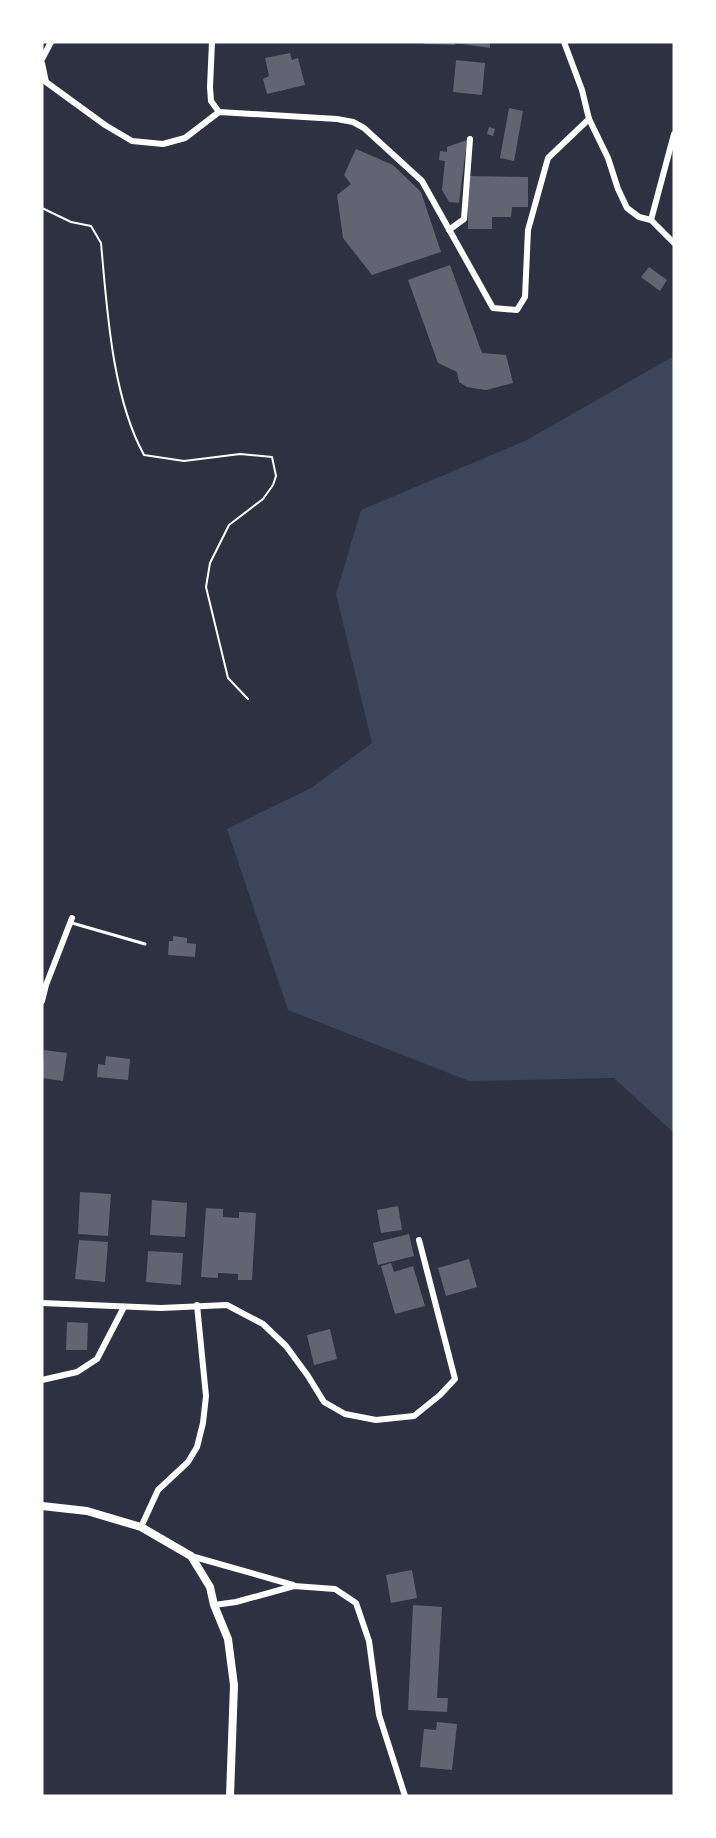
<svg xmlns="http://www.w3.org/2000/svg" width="716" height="1838" font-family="Poppins,sans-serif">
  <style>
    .green { fill: #3c4559 }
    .building { fill: #626471 }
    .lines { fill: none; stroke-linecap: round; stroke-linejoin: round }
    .path { stroke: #fff; stroke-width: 2 }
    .service { stroke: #fff; stroke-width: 3 }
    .minor { stroke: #fff; stroke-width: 6 }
    .tertiary { stroke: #fff; stroke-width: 8 }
  </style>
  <rect width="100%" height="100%" fill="#2d3142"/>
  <path class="green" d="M 674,356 L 674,1133 L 614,1078 L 469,1081 L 288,1010 L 227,829 L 311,788 L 372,743 L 336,594 L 361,510 L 525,441 Z"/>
  <g class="building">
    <path d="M 424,42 L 490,42 L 490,48 L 455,43 L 455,45 L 424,44 Z"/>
    <path d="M 290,53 L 292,60 L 298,58 L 305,85 L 267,94 L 263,79 L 269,76 L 265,58 Z"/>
    <path d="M 456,60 L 485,63 L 482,95 L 453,92 Z"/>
    <path d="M 509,108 L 523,111 L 514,161 L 500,158 Z"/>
    <path d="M 489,127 L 495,129 L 493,136 L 487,134 Z"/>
    <path d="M 467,140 L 459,203 L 449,202 L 442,190 L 445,161 L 439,160 L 440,151 L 447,152 L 447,147 Z"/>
    <path d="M 356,149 L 393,165 L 421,192 L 441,252 L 372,275 L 343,238 L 337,195 L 351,184 L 344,175 Z"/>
    <path d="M 468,176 L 528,177 L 528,207 L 512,207 L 511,217 L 492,217 L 492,229 L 468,229 Z"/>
    <path d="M 450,265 L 482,353 L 506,355 L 513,383 L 486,390 L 467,387 L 459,382 L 457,372 L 438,363 L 408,280 Z"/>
    <path d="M 649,267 L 667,280 L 660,291 L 641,277 Z"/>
    <path d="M 173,936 L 187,938 L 187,943 L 196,944 L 195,957 L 168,955 L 169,941 L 173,941 Z"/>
    <path d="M 44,1050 L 67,1053 L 63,1081 L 42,1078 Z"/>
    <path d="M 106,1056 L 130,1059 L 128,1080 L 97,1077 L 98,1064 L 105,1065 Z"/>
    <path d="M 80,1192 L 111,1194 L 108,1236 L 78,1234 Z"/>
    <path d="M 152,1200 L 187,1203 L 185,1237 L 150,1235 Z"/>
    <path d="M 398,1206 L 402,1230 L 381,1233 L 377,1210 Z"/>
    <path d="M 206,1208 L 223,1209 L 223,1217 L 239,1218 L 239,1212 L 256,1213 L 252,1280 L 238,1280 L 238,1274 L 218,1273 L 218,1278 L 201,1277 Z"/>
    <path d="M 409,1234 L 414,1256 L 378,1265 L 373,1243 Z"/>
    <path d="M 79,1240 L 108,1242 L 105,1282 L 75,1279 Z"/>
    <path d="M 148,1251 L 183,1253 L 181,1285 L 146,1282 Z"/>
    <path d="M 469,1259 L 477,1287 L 446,1296 L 438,1268 Z"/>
    <path d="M 391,1263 L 394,1272 L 413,1266 L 425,1306 L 395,1314 L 381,1266 Z"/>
    <path d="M 67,1322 L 88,1323 L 87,1350 L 66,1350 Z"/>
    <path d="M 330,1329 L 337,1359 L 314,1365 L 307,1335 Z"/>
    <path d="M 412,1570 L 417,1598 L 391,1603 L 386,1575 Z"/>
    <path d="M 413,1605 L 442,1607 L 437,1698 L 448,1698 L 447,1712 L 408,1710 Z"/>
    <path d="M 437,1722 L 457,1724 L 452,1770 L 420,1767 L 424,1729 L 436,1730 Z"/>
  </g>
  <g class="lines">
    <path class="path" d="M 42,208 L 71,222 L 91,226 L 101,243 C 107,309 112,397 144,455 L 184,461 L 240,454 L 272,457 L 276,476 L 273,485 L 263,499 L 229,525 L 210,563 L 206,587 L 228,678 L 248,699"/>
    <path class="service" d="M 72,923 L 145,944"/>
    <g class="minor">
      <path d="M 212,42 L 210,87 L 211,101 L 219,112"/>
      <path d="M 564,42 L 582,90 L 589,119 L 608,158 L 618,189 L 627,208 L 639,217 L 651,220 L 674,243"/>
      <path d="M 42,59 L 51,42"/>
      <path d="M 42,63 L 46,82 L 105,125 L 132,141 L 163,144 L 185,138 L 219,112 L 337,119 L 353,122 L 364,128 L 422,181 L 493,308 L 517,310 L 525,297 L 528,230 L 548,158 L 589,119"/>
      <path d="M 651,220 L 674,134"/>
      <path d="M 449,230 L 464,219 L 470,139"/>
      <path d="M 42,1001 L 46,985 L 72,918"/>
      <path d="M 42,1303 L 161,1308 L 227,1305 L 263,1324 L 286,1346 L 308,1376 L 324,1402 L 345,1414 L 376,1420 L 414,1416 L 440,1395 L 455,1379 L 419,1240"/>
      <path d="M 42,1380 L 77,1372 L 97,1359 L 124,1307"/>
      <path d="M 141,1527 L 158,1490 L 188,1462 L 197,1447 L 203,1423 L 206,1396 L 197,1305"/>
      <path d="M 191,1556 L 293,1585"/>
      <path d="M 214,1605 L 236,1602 L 294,1586 L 335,1589 L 356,1603 L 369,1641 L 379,1715 L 405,1796"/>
    </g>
    <path class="tertiary" d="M 42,1506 L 87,1511 L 141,1527 L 191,1556 L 210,1587 L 214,1605 L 228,1639 L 234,1685 L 230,1796"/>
  </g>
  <rect width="716" height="1838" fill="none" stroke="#ffffff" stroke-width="87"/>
</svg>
